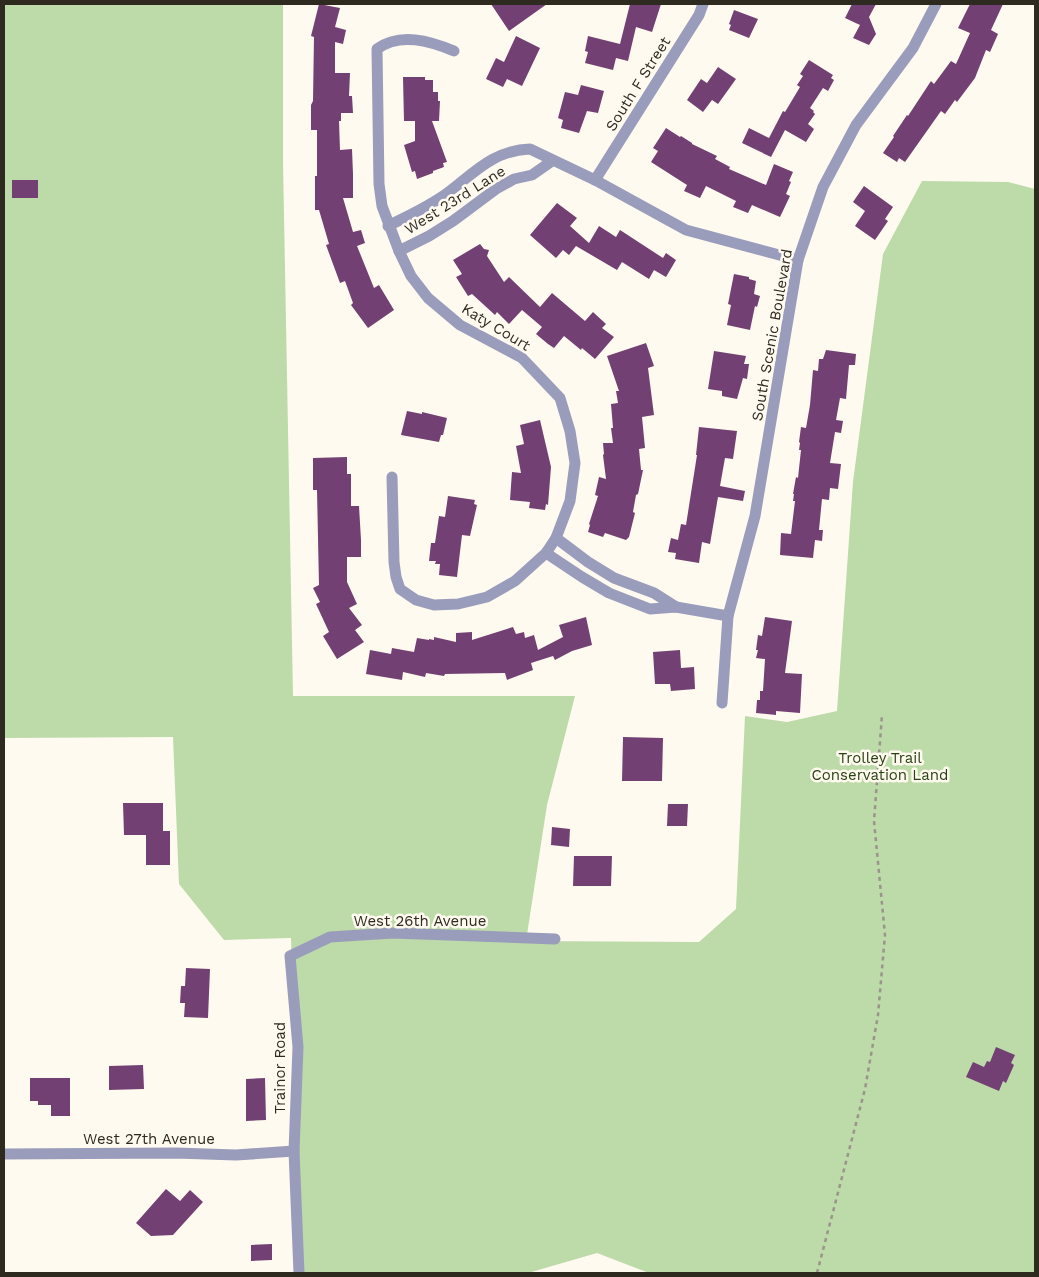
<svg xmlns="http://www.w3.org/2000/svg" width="1039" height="1277" font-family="'Work Sans',sans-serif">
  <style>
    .green { fill: #bddaa9 }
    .building { fill: #724073 }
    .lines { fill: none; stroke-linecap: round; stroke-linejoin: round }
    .path { stroke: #9a958a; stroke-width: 2.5; stroke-dasharray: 4 4; stroke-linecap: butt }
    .minor { stroke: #9a9cbb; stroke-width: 11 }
    .labels { text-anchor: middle; stroke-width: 5; stroke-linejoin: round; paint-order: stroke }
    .street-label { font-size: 15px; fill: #2f2a20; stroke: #fffaef }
    .park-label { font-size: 15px; fill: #284112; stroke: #fffaef }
  </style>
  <rect width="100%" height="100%" fill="#fffaef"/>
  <path class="green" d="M 4,4 L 283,4 L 283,162 L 293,696 L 575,696 L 547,805 L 526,941 L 699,942 L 736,909 L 745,716 L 787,722 L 837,711 L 853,482 L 883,254 L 922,181 L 1008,182 L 1035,189 L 1035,1273 L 649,1273 L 597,1253 L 528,1273 L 300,1273 L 291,938 L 224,940 L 179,884 L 173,737 L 4,738 Z"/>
  <g class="building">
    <path d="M 319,4 L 340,8 L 335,27 L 346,30 L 343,44 L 335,42 L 335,73 L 350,73 L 349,96 L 352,96 L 353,113 L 341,113 L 341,121 L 339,121 L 340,150 L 352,149 L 353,174 L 353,198 L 343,198 L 353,232 L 361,230 L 365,243 L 357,246 L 374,288 L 379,285 L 394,310 L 368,328 L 351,305 L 353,303 L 345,281 L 340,283 L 326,245 L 329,244 L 319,210 L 315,210 L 315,176 L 317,176 L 317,130 L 311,130 L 311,105 L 313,101 L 314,37 L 311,36 Z"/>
    <path d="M 491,4 L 547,4 L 509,31 Z"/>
    <path d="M 630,4 L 661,4 L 652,32 L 636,27 L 628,61 L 616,58 L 613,70 L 585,63 L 588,52 L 585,51 L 588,36 L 620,44 Z"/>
    <path d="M 852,4 L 876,4 L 869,17 L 876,34 L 869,45 L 853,38 L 860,25 L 845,18 Z"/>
    <path d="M 970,4 L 1003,4 L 991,30 L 998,34 L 990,52 L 986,50 L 975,78 L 957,102 L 955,100 L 945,114 L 941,111 L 905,162 L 899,158 L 897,162 L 883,153 L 894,137 L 893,136 L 907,115 L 908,116 L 931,81 L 934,84 L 951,61 L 956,64 L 970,33 L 958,28 Z"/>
    <path d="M 734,10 L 758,19 L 749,38 L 729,30 L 731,25 L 729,24 Z"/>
    <path d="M 516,36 L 540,48 L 522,86 L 507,79 L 503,87 L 486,79 L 496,58 L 504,62 Z"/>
    <path d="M 809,60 L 833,75 L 831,78 L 834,80 L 828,91 L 823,88 L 810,108 L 814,111 L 813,112 L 815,114 L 808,124 L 814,129 L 806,142 L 785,130 L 771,157 L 742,143 L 749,128 L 769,138 L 783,111 L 785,112 L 800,87 L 797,85 L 803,76 L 800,74 Z"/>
    <path d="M 718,67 L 736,79 L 718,104 L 712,100 L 703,112 L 687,100 L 701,79 L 707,83 Z"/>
    <path d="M 403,77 L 425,77 L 425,80 L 433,80 L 433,92 L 438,92 L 438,101 L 440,101 L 439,121 L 432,121 L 447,162 L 443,163 L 444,167 L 433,171 L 433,173 L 417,179 L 415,171 L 412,172 L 404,145 L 415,141 L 415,121 L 404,121 Z"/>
    <path d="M 581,85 L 604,91 L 598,113 L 587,111 L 579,133 L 561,128 L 563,120 L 558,118 L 565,92 L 578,95 Z"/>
    <path d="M 666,128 L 680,137 L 681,136 L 692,143 L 692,144 L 717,156 L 715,159 L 730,167 L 729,169 L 766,185 L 774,164 L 793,172 L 789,181 L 791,182 L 786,194 L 790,196 L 780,217 L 752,205 L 748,213 L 733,207 L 736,201 L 706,186 L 700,198 L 684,191 L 687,185 L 651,162 L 658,151 L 653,148 Z"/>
    <rect x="12" y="180" width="26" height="18"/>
    <path d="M 864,186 L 893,207 L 885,219 L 888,221 L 875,240 L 855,226 L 865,211 L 853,202 Z"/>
    <path d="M 557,203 L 577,218 L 570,226 L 589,243 L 599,226 L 616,237 L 620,230 L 663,258 L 666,253 L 676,260 L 666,277 L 654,270 L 649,279 L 622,262 L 617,270 L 576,246 L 569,255 L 563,250 L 556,258 L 530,235 Z"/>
    <path d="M 480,244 L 484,249 L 489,250 L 487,256 L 504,282 L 509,277 L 540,307 L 552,293 L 585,321 L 593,312 L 606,324 L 602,328 L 614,337 L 595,359 L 582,348 L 581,350 L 564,336 L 554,348 L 548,344 L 536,334 L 542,327 L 522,310 L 509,324 L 497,312 L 495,315 L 472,294 L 468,296 L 456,277 L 462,274 L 453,260 Z"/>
    <path d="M 734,274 L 749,277 L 749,279 L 756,281 L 754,294 L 760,296 L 757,307 L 755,306 L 750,330 L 727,325 L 731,305 L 728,304 Z"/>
    <path d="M 646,343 L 654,366 L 648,368 L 654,415 L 642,417 L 645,448 L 639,449 L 641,470 L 643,470 L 638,494 L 636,495 L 633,512 L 635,513 L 629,537 L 626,540 L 605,533 L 603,537 L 588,532 L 590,525 L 589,524 L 598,496 L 595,495 L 599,477 L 606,479 L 603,455 L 604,454 L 603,443 L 613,443 L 611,428 L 613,428 L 611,404 L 618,403 L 616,391 L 619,391 L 607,356 Z"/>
    <path d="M 826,350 L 856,354 L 855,365 L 849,365 L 846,399 L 840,398 L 836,420 L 843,421 L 841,433 L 835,432 L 830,463 L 841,464 L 838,489 L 830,488 L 829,500 L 822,499 L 819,530 L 823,530 L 822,541 L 815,540 L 813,558 L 780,555 L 781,533 L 791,534 L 795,501 L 793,501 L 794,494 L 793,494 L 796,477 L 798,478 L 801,450 L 799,450 L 800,443 L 799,442 L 801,427 L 806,428 L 810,405 L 813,370 L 818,371 L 819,359 L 823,359 Z"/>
    <path d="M 714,351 L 746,356 L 744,364 L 749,364 L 747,379 L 743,378 L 737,399 L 722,396 L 722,391 L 708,389 Z"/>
    <path d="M 407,411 L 422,414 L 422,412 L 447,418 L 443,435 L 441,435 L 439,442 L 401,435 Z"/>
    <path d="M 540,420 L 551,467 L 548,505 L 546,504 L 545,510 L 529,508 L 530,502 L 510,500 L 512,472 L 521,473 L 516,446 L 524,444 L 520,425 Z"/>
    <path d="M 699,427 L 737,431 L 733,459 L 725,458 L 720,486 L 745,491 L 743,501 L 718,497 L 710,544 L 702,542 L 699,563 L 675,559 L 676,553 L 668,552 L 671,538 L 678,540 L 681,524 L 686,525 L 697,455 L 696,455 Z"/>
    <path d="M 347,457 L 347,474 L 351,474 L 351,506 L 359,506 L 361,540 L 361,557 L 347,557 L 347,582 L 357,604 L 349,608 L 362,625 L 355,630 L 364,642 L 337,659 L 323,636 L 329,632 L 316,604 L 320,602 L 313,588 L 319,585 L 317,490 L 313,490 L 313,458 Z"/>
    <path d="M 448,496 L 475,500 L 474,504 L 477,505 L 470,536 L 462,535 L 457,577 L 439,575 L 440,564 L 435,564 L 436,561 L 429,561 L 431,543 L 435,543 L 439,516 L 445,517 Z"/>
    <path d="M 586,617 L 592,645 L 572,651 L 555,660 L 553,656 L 531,663 L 533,670 L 507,680 L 505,673 L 445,674 L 444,676 L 426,673 L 425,677 L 403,672 L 402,680 L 366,674 L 370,650 L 391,654 L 392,648 L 414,652 L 417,638 L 429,640 L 429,639 L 434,640 L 434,637 L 456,642 L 456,633 L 472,632 L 472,640 L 513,627 L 516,634 L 524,632 L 525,638 L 534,635 L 538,650 L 563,637 L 559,625 Z"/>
    <path d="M 765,617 L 792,621 L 785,673 L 802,674 L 800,713 L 776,711 L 776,715 L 756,713 L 757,700 L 760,700 L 760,691 L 763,691 L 765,659 L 756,658 L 758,650 L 756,650 L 758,635 L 762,636 Z"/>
    <path d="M 680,650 L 681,668 L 694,667 L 695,689 L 671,691 L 670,684 L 655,684 L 653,652 Z"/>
    <path d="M 623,737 L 663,738 L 662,781 L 622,781 Z"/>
    <path d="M 123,803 L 163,803 L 163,831 L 170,831 L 170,865 L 146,865 L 146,835 L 124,835 Z"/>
    <path d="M 668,804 L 688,804 L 687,826 L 667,826 Z"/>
    <path d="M 552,827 L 570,829 L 569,847 L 551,845 Z"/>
    <path d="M 574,856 L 612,856 L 611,886 L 573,886 Z"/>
    <path d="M 186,968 L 210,969 L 208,1018 L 184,1017 L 185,1003 L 180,1003 L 181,986 L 185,986 Z"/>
    <path d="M 996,1047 L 1015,1055 L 1011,1063 L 1014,1065 L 1006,1083 L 1003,1081 L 999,1091 L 966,1077 L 973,1062 L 984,1067 L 987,1061 L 990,1062 Z"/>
    <path d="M 143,1065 L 144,1089 L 109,1090 L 109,1066 Z"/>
    <path d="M 30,1078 L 70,1078 L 70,1116 L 51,1116 L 51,1105 L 38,1105 L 38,1101 L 30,1101 Z"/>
    <path d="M 265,1078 L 266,1120 L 246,1121 L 246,1079 Z"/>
    <path d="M 166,1189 L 180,1201 L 190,1190 L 203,1202 L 173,1235 L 151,1236 L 136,1223 Z"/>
    <path d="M 272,1244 L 272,1260 L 251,1261 L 251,1245 Z"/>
  </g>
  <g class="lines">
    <path class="path" d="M 817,1273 L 865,1089 L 878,1015 L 885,935 L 874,821 L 882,715"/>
    <g class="minor">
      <path d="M 595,180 L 699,15 L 703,4"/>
      <path d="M 388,226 C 408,216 428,207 446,194 C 473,174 493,150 530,149 L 595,180 L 686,230 L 798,260"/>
      <path d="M 399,251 L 429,236 L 453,221 L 496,189 L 514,179 L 532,175 L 552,161"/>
      <path d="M 392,477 L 394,562 L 396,577 L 400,589 L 416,600 L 434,605 L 458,604 L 487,597 L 515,581 L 546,553 L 556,538 L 570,501 L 575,463 L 570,431 L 560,398 L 522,358 L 460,325 L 428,298 L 411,276 L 399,251 L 382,206 L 379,184 L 377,49 C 400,32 430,41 454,51"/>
      <path d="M 556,538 L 588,562 L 614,578 L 654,593 L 676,607"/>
      <path d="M 546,553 L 582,577 L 609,593 L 650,609 L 676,607 L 728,616"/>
      <path d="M 722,703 L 728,616 L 755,516 L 798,260 L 823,187 L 856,125 L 913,48 L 936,4"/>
      <path d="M 4,1154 L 176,1153 L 236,1155 L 294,1151"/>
      <path d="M 299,1273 L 294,1151 L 298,1047 L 290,956 L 330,937 L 393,933 L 555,939"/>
    </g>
  </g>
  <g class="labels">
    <g class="street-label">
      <text transform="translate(638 84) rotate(-58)" y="5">South F Street</text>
      <text transform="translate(455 200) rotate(-32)" y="5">West 23rd Lane</text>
      <text transform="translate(496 327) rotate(31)" y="5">Katy Court</text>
      <text transform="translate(772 335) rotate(-80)" y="5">South Scenic Boulevard</text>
      <text x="420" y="926">West 26th Avenue</text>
      <text transform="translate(280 1068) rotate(-90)" y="5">Trainor Road</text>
      <text x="149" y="1144">West 27th Avenue</text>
    </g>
    <g class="park-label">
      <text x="880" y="763">Trolley Trail<tspan x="880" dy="17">Conservation Land</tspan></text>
    </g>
  </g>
  <rect width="1039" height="1277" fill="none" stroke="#2f2a20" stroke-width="10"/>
</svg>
